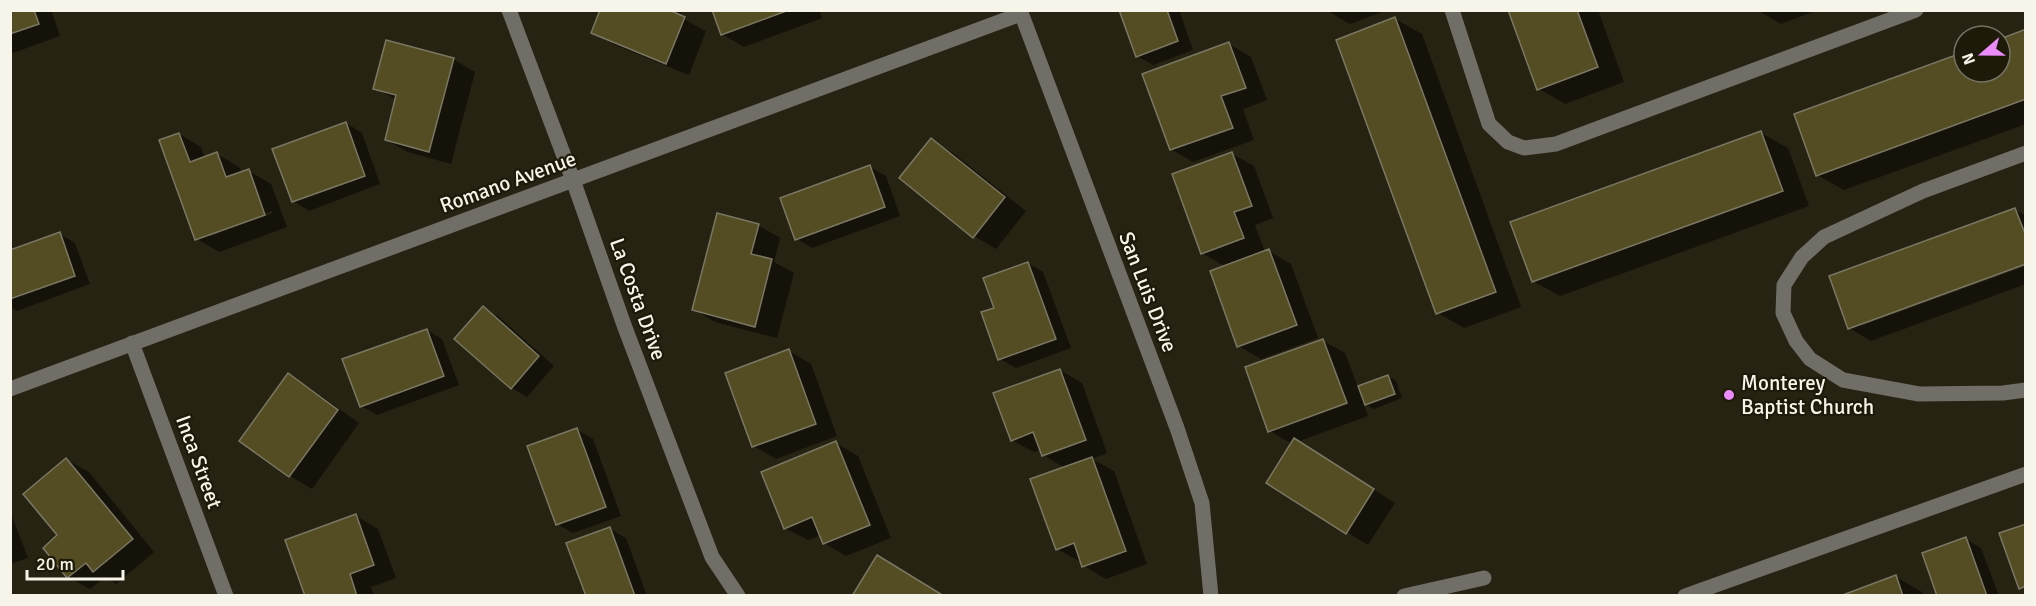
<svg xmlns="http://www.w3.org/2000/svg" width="2036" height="606" font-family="Signika,sans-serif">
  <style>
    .shadow { fill: #0007; fill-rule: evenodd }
    .building { fill: #544d23; stroke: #7a7763; stroke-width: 1.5 }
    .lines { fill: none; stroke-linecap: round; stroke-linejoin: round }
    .lane { stroke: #706e66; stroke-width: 15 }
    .street { stroke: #706e66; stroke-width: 15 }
    .poi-dot { fill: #ec8cfb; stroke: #1d1a09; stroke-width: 2 }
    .labels { text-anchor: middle; stroke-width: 4.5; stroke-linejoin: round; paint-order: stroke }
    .street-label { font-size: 21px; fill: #f7f5ea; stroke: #1d1a09 }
    .poi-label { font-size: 21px; fill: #f7f5ea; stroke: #1d1a09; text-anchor: start }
  </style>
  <rect width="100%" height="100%" fill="#262312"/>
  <g class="shadow">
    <path d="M 10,10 L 51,10 L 60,36 L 10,54 Z"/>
    <path d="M 602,10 L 682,10 L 680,17 L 706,31 L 689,75 L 615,45 L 593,32 Z"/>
    <path d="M 713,10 L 819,10 L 822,18 L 744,47 L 722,34 Z"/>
    <path d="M 1120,10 L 1179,10 L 1193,50 L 1153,65 L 1137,56 Z"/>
    <path d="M 1326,10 L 1387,10 L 1350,24 Z"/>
    <path d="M 1510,10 L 1598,10 L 1624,82 L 1565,104 L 1539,89 Z"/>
    <path d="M 1757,10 L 1818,10 L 1781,24 Z"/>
    <path d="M 1395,19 L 1422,34 L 1521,307 L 1464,328 L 1438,313 Z"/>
    <path d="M 2026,31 L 2026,124 L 1844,190 L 1817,175 L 1964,53 L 1964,72 L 2000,72 L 2000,40 Z"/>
    <path d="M 1229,44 L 1251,57 L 1267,100 L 1243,109 L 1254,140 L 1193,162 L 1171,149 Z"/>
    <path d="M 453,59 L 475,72 L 451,164 L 408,152 L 386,140 L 397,100 L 375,88 Z"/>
    <path d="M 346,123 L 362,133 L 380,184 L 309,211 L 293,201 Z"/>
    <path d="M 1761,133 L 1788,148 L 1809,206 L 1560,296 L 1533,281 Z"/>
    <path d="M 179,134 L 201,147 L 205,158 L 217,154 L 239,167 L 242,173 L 249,171 L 271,184 L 287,227 L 219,252 L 197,239 ZM 272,211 L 273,213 L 210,236 L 210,233 Z"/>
    <path d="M 931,140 L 953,153 L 1026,211 L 996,249 L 974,236 Z"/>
    <path d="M 1232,154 L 1254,166 L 1273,218 L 1255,225 L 1265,252 L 1269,251 L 1291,264 L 1318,338 L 1261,359 L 1239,346 L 1226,267 L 1202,253 Z"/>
    <path d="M 870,167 L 886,176 L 900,216 L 812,248 L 796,238 Z"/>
    <path d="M 2015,210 L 2026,216 L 2026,263 L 1863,322 L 1863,325 L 2026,266 L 2026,284 L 1871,341 L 1849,328 Z"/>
    <path d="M 758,225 L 780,238 L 774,262 L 794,273 L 777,338 L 715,322 L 693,309 Z"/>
    <path d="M 60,234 L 75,243 L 90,284 L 17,311 L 10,307 L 10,252 Z"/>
    <path d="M 1028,263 L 1043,272 L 1071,348 L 1016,368 L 1000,359 L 996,308 Z"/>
    <path d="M 483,308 L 499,317 L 554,366 L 527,397 L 512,388 Z"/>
    <path d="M 427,330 L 442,339 L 459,385 L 377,415 L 361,406 Z"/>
    <path d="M 1323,341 L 1345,353 L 1358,387 L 1388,376 L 1396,381 L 1402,398 L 1374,409 L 1363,403 L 1368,416 L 1297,442 L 1395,503 L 1368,545 L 1347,532 L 1292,444 L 1270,431 Z"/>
    <path d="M 789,351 L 811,364 L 837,436 L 776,459 L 754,446 Z"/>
    <path d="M 1060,370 L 1082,383 L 1107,453 L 1092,459 L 1114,471 L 1147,564 L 1106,579 L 1084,566 L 1082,560 L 1079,561 L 1057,549 L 1065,468 L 1043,455 L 1041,450 L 1034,452 L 1012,440 Z"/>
    <path d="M 288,375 L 310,388 L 359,423 L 312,489 L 290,476 L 241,441 Z"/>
    <path d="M 577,430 L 593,439 L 621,516 L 573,533 L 557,524 Z"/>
    <path d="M 836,443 L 858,456 L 891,538 L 846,556 L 824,543 L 821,535 L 808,540 L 785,528 Z"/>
    <path d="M 67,460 L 89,472 L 154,552 L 116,584 L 105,577 L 90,589 L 68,577 L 59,535 Z"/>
    <path d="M 10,511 L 28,558 L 10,564 Z"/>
    <path d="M 356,516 L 378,529 L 396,578 L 371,587 L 374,596 L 306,596 Z"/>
    <path d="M 610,529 L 626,538 L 647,596 L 587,596 Z"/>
    <path d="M 1965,539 L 1981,548 L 1999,596 L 1939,596 Z"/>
    <path d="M 1896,577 L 1922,592 L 1924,596 L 1845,596 Z"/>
  </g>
  <g class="building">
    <path d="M 10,10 L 34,10 L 39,24 L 10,34 Z"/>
    <path d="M 600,10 L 669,10 L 685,17 L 666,64 L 591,33 Z"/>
    <path d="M 712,10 L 789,10 L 721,35 Z"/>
    <path d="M 1119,10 L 1167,10 L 1178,41 L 1136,57 Z"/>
    <path d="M 1508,10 L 1577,10 L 1598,67 L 1537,90 Z"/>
    <path d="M 1395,17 L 1496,292 L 1436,314 L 1336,40 Z"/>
    <path d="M 2026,29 L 2026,99 L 1816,176 L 1794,114 L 1964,52 L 1964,72 L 2000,72 L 2000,39 Z"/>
    <path d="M 386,40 L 454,58 L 429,152 L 385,140 L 396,95 L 373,89 Z"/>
    <path d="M 1229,42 L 1246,88 L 1221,96 L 1233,128 L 1170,150 L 1142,74 Z"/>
    <path d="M 346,122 L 365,176 L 292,202 L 272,149 Z"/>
    <path d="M 1761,131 L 1783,191 L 1532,282 L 1510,222 Z"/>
    <path d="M 179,133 L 190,162 L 217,152 L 226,177 L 249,169 L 265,215 L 195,240 L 159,140 Z"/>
    <path d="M 931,138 L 1005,197 L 973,238 L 899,178 Z"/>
    <path d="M 1232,152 L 1252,206 L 1234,212 L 1244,238 L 1201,254 L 1172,174 Z"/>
    <path d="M 870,165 L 885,207 L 795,240 L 780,198 Z"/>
    <path d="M 2015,208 L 2026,236 L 2026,264 L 1848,329 L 1829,276 Z"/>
    <path d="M 717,213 L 759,224 L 751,254 L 772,259 L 755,327 L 692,310 Z"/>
    <path d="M 60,232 L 75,276 L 10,299 L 10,250 Z"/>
    <path d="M 1269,249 L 1297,325 L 1237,347 L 1210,271 Z"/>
    <path d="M 1028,262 L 1056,339 L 998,360 L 981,312 L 994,308 L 983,278 Z"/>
    <path d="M 483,306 L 539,356 L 511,389 L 454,339 Z"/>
    <path d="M 427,329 L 444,376 L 360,407 L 342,359 Z"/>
    <path d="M 1323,339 L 1347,403 L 1268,432 L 1245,367 Z"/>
    <path d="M 789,349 L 816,424 L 752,447 L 725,373 Z"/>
    <path d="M 1060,369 L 1086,440 L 1042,456 L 1033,432 L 1011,441 L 993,393 Z"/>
    <path d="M 288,373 L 338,410 L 289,477 L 239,441 Z"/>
    <path d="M 1388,375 L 1395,394 L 1365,405 L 1358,386 Z"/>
    <path d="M 577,428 L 606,507 L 556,525 L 527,446 Z"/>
    <path d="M 1294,438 L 1374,489 L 1346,534 L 1266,483 Z"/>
    <path d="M 836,441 L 870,525 L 823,544 L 812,517 L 784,529 L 761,472 Z"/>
    <path d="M 1092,457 L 1126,551 L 1082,567 L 1074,543 L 1056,550 L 1030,479 Z"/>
    <path d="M 66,458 L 133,539 L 93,572 L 86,563 L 67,578 L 43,548 L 57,535 L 23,494 Z"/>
    <path d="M 356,514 L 374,565 L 350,574 L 357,596 L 305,596 L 285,540 Z"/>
    <path d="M 2026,524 L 2026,586 L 2019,589 L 1999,533 Z"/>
    <path d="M 610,527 L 635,596 L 586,596 L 566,543 Z"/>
    <path d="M 1966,537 L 1987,596 L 1937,596 L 1922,553 Z"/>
    <path d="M 877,555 L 944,596 L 852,596 Z"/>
    <path d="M 1896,575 L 1903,596 L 1840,596 Z"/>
  </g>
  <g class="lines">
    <g class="lane">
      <path d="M 1452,10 L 1489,124 L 1508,142 L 1524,148 L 1556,144 L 1916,10"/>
      <path d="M 2026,153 L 1923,191 L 1824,237 L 1802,257 L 1784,285 L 1783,313 L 1796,341 L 1810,359 L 1843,380 L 1919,394 L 2003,393 L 2026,390"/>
      <path d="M 1685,596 L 2026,474"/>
    </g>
    <g class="street">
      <path d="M 509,10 L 573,180 L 624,325 L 712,557 L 738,596"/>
      <path d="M 1020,10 L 1177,428 L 1202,503 L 1211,596"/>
      <path d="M 132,343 L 226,596"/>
      <path d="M 10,389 L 1021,14"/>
      <path d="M 1404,596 L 1484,578"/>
    </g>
  </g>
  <circle class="poi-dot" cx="1729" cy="395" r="6"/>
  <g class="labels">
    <g class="street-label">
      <text transform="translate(508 182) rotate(-20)" y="7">Romano Avenue</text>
      <text transform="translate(1148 292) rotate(69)" y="7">San Luis Drive</text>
      <text transform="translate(638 299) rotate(70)" y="7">La Costa Drive</text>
      <text transform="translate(199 462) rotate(70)" y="7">Inca Street</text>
    </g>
    <g class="poi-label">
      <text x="1741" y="390">Monterey<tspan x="1741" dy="24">Baptist Church</tspan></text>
    </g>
  </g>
  <rect width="2036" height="606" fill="none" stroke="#f7f5ea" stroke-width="24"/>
  <g transform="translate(1982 54) rotate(250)"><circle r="28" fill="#1d1a09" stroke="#747263" stroke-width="1.5"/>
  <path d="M0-4.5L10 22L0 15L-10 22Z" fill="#ec8cfb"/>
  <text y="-9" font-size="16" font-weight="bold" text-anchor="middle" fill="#f7f5ea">N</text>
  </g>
  <path d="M27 570v9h96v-9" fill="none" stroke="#f7f5ea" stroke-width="3"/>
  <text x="36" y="570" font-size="18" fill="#f7f5ea" stroke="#1d1a09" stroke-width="4.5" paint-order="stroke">20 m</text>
</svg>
